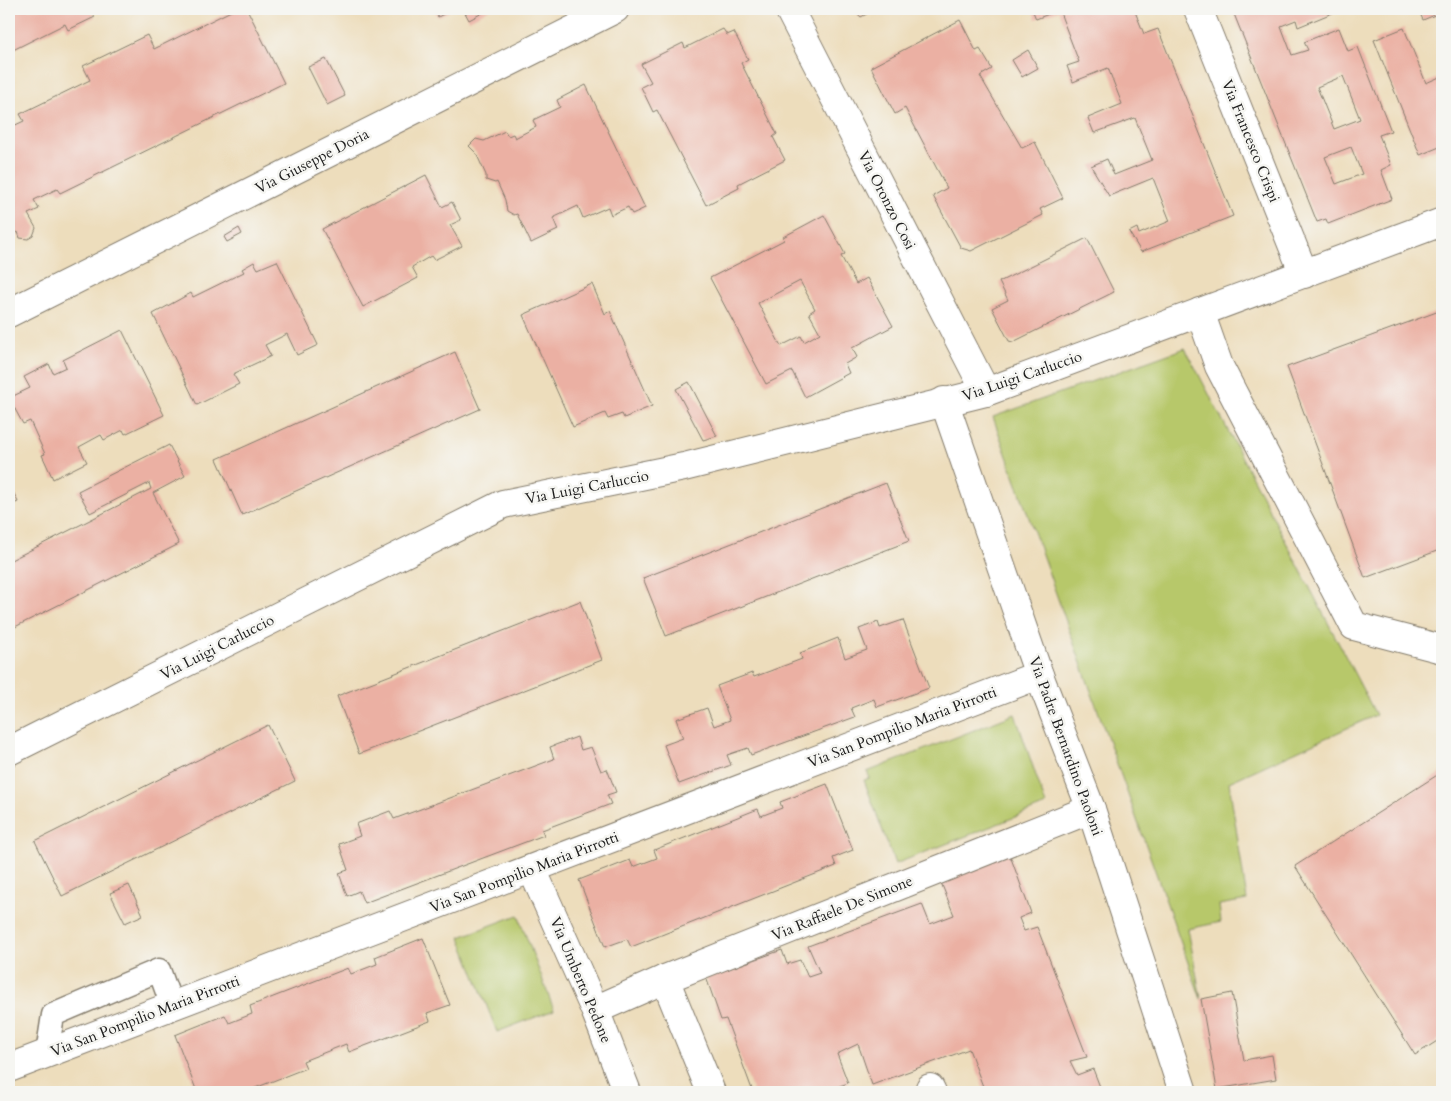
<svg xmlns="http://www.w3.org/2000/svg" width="1451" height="1101" font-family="Cardo,serif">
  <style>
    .green { fill: #b7c86b; stroke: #6a7244 }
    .building { fill: #ebb0a3; fill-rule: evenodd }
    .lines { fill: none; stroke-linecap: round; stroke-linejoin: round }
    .lane-casing { stroke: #847c6c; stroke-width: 25 }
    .street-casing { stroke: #847c6c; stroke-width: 30 }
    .lane { stroke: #fff; stroke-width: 22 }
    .street { stroke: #fff; stroke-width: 28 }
    .labels { text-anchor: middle; stroke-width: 5; stroke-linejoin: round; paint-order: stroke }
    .street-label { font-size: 15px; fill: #1c1c1c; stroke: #f6f6f2 }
  </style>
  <rect width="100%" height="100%" fill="#f6f6f2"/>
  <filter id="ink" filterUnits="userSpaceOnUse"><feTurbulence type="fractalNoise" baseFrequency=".02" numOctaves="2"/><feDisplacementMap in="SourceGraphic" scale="10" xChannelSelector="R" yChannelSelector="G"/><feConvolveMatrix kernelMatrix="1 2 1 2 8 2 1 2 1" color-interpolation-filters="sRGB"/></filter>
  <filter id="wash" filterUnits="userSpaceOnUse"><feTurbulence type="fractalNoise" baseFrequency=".0096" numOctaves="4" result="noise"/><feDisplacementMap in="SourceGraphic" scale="20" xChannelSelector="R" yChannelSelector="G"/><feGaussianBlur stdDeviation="1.12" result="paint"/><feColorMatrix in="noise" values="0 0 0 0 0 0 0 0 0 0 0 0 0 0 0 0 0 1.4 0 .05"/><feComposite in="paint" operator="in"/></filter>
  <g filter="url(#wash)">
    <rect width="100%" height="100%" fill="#edddbc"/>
    <g class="green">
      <path d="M 1185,348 L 1376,715 L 1229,782 L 1247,900 L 1219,905 L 1221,922 L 1188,929 L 1201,999 L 993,417 Z"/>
      <path d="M 1015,714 L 1046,805 L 895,864 L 864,780 L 870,778 L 867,772 Z"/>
      <path d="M 518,915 L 554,1010 L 497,1032 L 460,937 Z"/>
    </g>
    <g id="blocks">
      <g class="building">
        <path d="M 9,9 L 94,9 L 91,10 L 95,17 L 68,30 L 65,24 L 9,52 Z"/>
        <path d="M 235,9 L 247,9 L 284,83 L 60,193 L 57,189 L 34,200 L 39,209 L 28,214 L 36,228 L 33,236 L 28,239 L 20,238 L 18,232 L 9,236 L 9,128 L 24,121 L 20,114 L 90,80 L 83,66 L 147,35 L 154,49 Z"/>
        <path d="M 434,9 L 453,9 L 438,17 Z"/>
        <path d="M 463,9 L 490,9 L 469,20 Z"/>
        <path d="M 852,9 L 876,9 L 861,17 Z"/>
        <path d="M 1032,9 L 1134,9 L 1144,34 L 1158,29 L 1233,216 L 1141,252 L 1129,232 L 1137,228 L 1139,234 L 1170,221 L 1153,178 L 1109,196 L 1091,166 L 1107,159 L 1114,175 L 1152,160 L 1135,118 L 1094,133 L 1088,118 L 1122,104 L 1108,68 L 1073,82 L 1067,66 L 1079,62 L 1059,10 L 1036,19 Z"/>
        <path d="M 1232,9 L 1342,9 L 1298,27 L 1296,20 L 1281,26 L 1292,55 L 1308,50 L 1304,42 L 1339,28 L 1348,51 L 1358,47 L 1391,131 L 1379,135 L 1391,165 L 1381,170 L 1392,199 L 1328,224 L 1326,219 L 1317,222 ZM 1343,76 L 1360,119 L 1334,129 L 1317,87 ZM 1351,147 L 1362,174 L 1336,184 L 1325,157 Z"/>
        <path d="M 1418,9 L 1442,9 L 1442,12 L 1423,20 Z"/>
        <path d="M 960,20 L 976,51 L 980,49 L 992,69 L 980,76 L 1022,148 L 1035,142 L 1063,198 L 1040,209 L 1043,215 L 971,251 L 961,248 L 933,196 L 947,188 L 905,108 L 895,114 L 871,67 Z"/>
        <path d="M 1404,28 L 1426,83 L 1442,76 L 1442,125 L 1437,127 L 1442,146 L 1420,155 L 1374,40 Z"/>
        <path d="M 723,29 L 727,35 L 734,32 L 748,59 L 741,63 L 777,134 L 773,137 L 785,160 L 738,184 L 739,188 L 706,205 L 657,110 L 653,112 L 641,87 L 651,82 L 641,64 L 683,43 L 685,48 Z"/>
        <path d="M 1028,50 L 1038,68 L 1022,77 L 1012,60 Z"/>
        <path d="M 326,59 L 345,96 L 327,105 L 308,67 Z"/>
        <path d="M 586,85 L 645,208 L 632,214 L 628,207 L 611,215 L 608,207 L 583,218 L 578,206 L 553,218 L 558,230 L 531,243 L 517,214 L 514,215 L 507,211 L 505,200 L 497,182 L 495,183 L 486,180 L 486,175 L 476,153 L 469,146 L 476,139 L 484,141 L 505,131 L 508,136 L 513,134 L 515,138 L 536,127 L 533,120 L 560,107 L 557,100 Z"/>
        <path d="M 426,175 L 442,207 L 452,202 L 461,220 L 450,225 L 462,246 L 434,260 L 431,256 L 412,267 L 418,278 L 363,307 L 322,229 Z"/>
        <path d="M 824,215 L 845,254 L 841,256 L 856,284 L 867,278 L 893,326 L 852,348 L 857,357 L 845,364 L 849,373 L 805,397 L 792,371 L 766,384 L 710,278 L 784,240 L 783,237 ZM 800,281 L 815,309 L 809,313 L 820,333 L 804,342 L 801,336 L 781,346 L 758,303 Z"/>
        <path d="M 239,228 L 242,234 L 227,242 L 224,237 Z"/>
        <path d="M 1087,238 L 1114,292 L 1013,342 L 1009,341 L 992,308 L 1008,300 L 999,282 Z"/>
        <path d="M 277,261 L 318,345 L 297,355 L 287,334 L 265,345 L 271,356 L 233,374 L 239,384 L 197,405 L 153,314 L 191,293 L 193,297 L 244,272 L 242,269 L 254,262 L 258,269 Z"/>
        <path d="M 592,284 L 605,314 L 610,311 L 652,406 L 624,418 L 622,414 L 608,419 L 605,413 L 573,427 L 523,315 Z"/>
        <path d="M 1442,310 L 1442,549 L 1365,578 L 1287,367 Z"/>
        <path d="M 122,330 L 164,415 L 125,434 L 123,430 L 104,440 L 101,435 L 79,447 L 87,462 L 53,479 L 42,455 L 45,454 L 30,421 L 23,424 L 9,398 L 30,388 L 24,377 L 49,364 L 53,373 L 66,367 L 63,360 Z"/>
        <path d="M 455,352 L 480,409 L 242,515 L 217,459 Z"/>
        <path d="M 689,382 L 717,436 L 703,440 L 676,389 Z"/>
        <path d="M 169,445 L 185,476 L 153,493 L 179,544 L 9,630 L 9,561 L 151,489 L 149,483 L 90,513 L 78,491 Z"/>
        <path d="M 9,483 L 18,502 L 9,506 Z"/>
        <path d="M 886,483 L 909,541 L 666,636 L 643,578 Z"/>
        <path d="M 580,601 L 602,660 L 359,754 L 337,696 Z"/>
        <path d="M 903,620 L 929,688 L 877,707 L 874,699 L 851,708 L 855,717 L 751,755 L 748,748 L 727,755 L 731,765 L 679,784 L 664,745 L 683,738 L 676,719 L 707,708 L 714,726 L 730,720 L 717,686 L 752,673 L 754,677 L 802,659 L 800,653 L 838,638 L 845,658 L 867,650 L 859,629 L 878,622 L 880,628 Z"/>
        <path d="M 268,725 L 295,781 L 62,896 L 35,841 Z"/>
        <path d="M 577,737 L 581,750 L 591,747 L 601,771 L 607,769 L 616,792 L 607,795 L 611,804 L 542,830 L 544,835 L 364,903 L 359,891 L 347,896 L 339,873 L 348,870 L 339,844 L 360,836 L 356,824 L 390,811 L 394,819 L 554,759 L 550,747 Z"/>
        <path d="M 1442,772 L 1442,1038 L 1415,1055 L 1295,866 Z"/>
        <path d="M 827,784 L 853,850 L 833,858 L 836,866 L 631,947 L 627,939 L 605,947 L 579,880 L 630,860 L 633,867 L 657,858 L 654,850 L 758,809 L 761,816 L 782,808 L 780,802 Z"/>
        <path d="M 1008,850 L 1031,913 L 1019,918 L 1024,931 L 1037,927 L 1087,1057 L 1070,1061 L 1077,1075 L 1093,1069 L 1102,1092 L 985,1092 L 969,1049 L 872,1085 L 858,1044 L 837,1054 L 848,1083 L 823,1092 L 753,1092 L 726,1019 L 721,1020 L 706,977 L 782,950 L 787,964 L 800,960 L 808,977 L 820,973 L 808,946 L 922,904 L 930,924 L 954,915 L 938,875 Z"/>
        <path d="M 129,885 L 143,915 L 125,923 L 110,893 Z"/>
        <path d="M 423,938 L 450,1005 L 427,1013 L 430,1021 L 349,1052 L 346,1044 L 303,1061 L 306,1068 L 245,1092 L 197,1092 L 175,1035 L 225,1015 L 229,1023 L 252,1014 L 250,1006 L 348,968 L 351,974 L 377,964 L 375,957 Z"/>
        <path d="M 1232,993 L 1244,1060 L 1272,1055 L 1276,1079 L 1217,1089 L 1201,999 Z"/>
      </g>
    </g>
  </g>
  <g filter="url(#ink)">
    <use href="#blocks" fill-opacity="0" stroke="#847c6c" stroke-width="1"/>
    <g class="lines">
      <g class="lane-casing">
        <path id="lane" d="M 47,1054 L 53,1015 L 159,970 L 172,1006"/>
      </g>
      <g class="street-casing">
        <g id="street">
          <path d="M 789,9 L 986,392"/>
          <path d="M 1198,9 L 1304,274"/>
          <path d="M 1200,312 L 1219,366 L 1354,626 L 1438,648 L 1442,646"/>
          <path d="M 9,313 L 615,9"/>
          <path d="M 944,401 L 1039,675 L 1091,809 L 1183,1092"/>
          <path d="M 9,751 L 503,504 L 684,467 L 986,392 L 1442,222"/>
          <path d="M 532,869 L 595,1010 L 627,1092"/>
          <path d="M 665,979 L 711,1092"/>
          <path d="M 595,1010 L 665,979 L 1091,809"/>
          <path d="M 9,1068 L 1039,675"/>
          <path d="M 930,1088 L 932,1092"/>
        </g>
      </g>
      <use href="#lane" class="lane"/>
      <use href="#street" class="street"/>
    </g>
  </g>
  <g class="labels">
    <g class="street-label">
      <text transform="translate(1251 141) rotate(68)" y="5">Via Francesco Crispi</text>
      <text transform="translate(312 161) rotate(-27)" y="5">Via Giuseppe Doria</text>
      <text transform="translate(887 200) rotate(63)" y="5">Via Oronzo Cosi</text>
      <text transform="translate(1022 376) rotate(-19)" y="5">Via Luigi Carluccio</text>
      <text transform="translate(587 487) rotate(-11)" y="5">Via Luigi Carluccio</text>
      <text transform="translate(217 647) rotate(-27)" y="5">Via Luigi Carluccio</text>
      <text transform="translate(902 727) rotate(-21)" y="5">Via San Pompilio Maria Pirrotti</text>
      <text transform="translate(1066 746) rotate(70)" y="5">Via Padre Bernardino Paoloni</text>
      <text transform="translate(524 872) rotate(-21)" y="5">Via San Pompilio Maria Pirrotti</text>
      <text transform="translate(842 908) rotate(-22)" y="5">Via Raffaele De Simone</text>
      <text transform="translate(581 980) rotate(67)" y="5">Via Umberto Pedone</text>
      <text transform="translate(145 1016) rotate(-21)" y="5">Via San Pompilio Maria Pirrotti</text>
    </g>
  </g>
  <rect width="1451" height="1101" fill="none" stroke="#f6f6f2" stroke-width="30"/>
</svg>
